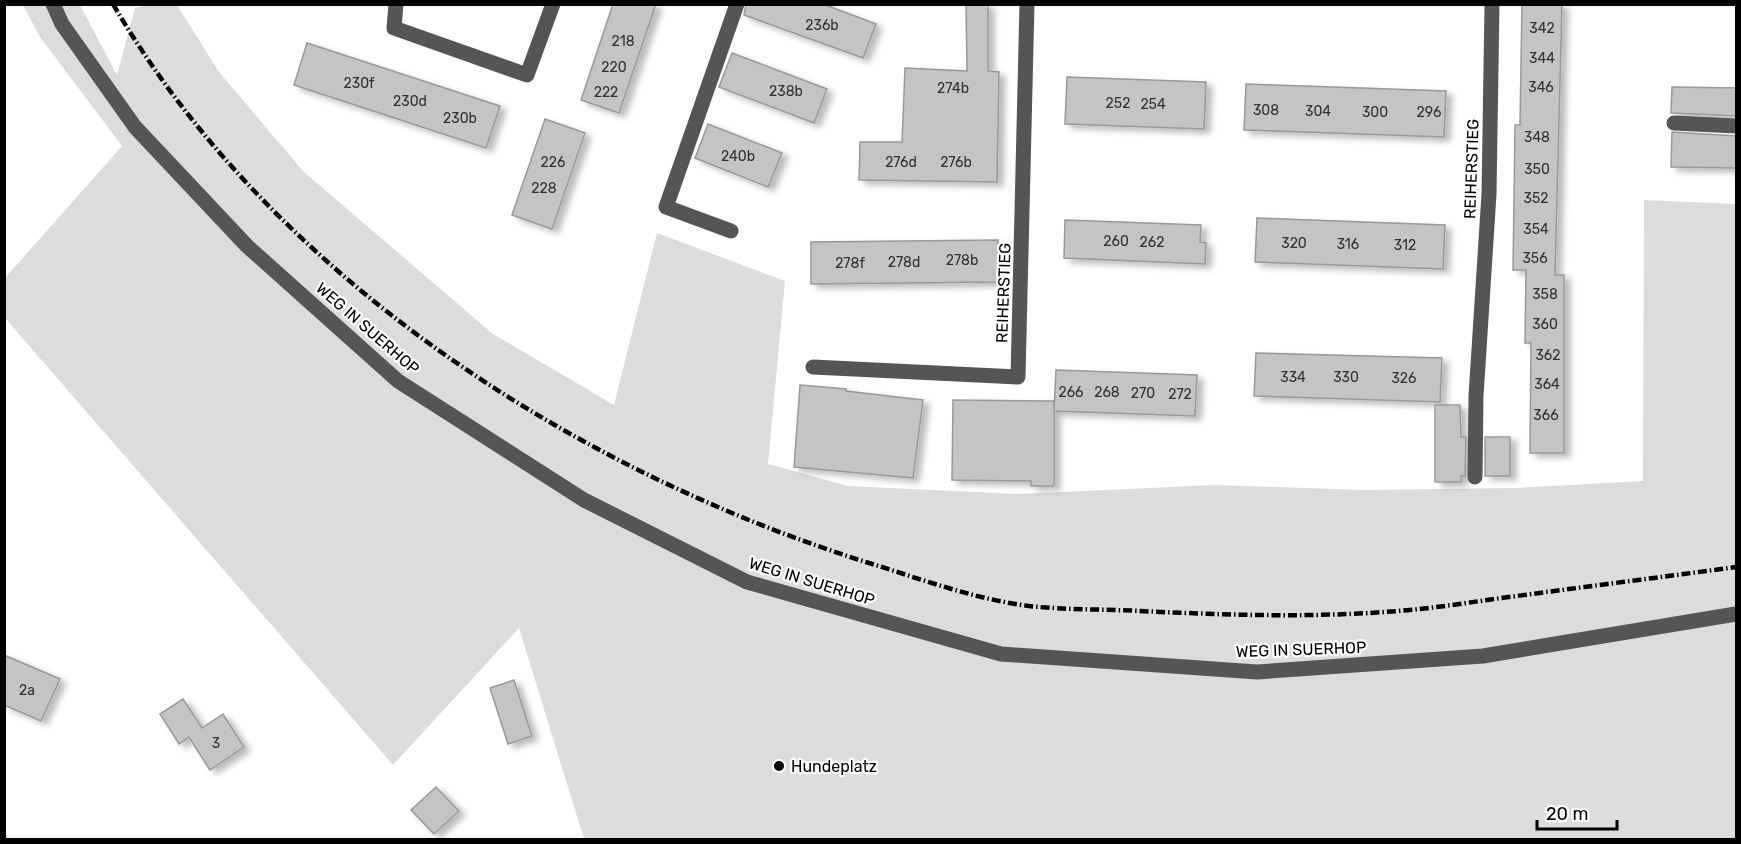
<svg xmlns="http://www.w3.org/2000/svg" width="1741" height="844" font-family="Rubik,sans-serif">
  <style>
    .green { fill: #dcdcdc }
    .building { fill: #c4c4c4; stroke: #999; stroke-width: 1.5; filter: url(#shadow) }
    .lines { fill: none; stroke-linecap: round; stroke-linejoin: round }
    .minor { stroke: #555; stroke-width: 15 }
    .rail { stroke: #000; stroke-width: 4.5; stroke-dasharray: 9 3 1.5 3; stroke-linecap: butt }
    .poi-dot { fill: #000; stroke: #fff; stroke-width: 2 }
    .labels { text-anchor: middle; stroke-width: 4.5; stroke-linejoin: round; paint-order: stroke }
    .number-label { font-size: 14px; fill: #313131 }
    .street-label { font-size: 16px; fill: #000; stroke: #fff }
    .poi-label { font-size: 16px; fill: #000; stroke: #fff; text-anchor: start }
  </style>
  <defs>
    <filter id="shadow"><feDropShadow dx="6" dy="4" stdDeviation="3" flood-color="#0004"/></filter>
  </defs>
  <rect width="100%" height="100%" fill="#fff"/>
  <path class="green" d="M 23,5 L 80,5 L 117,75 L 135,8 L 148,5 L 177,5 L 219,72 L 303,171 L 493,334 L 614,405 L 657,233 L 785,281 L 768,464 L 848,486 L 1017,494 L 1215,485 L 1363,490 L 1517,488 L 1643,481 L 1644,200 L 1736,204 L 1736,839 L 584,839 L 519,628 L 393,765 L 5,318 L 5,278 L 122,146 L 40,37 Z"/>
  <g class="building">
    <path d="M 613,4 L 656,4 L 619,113 L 581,100 Z"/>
    <path d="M 746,4 L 823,4 L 876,24 L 863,58 L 744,15 Z"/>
    <path d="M 966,4 L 988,4 L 988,71 L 999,72 L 997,182 L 859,180 L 860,142 L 902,142 L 905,68 L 967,71 Z"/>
    <path d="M 1522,4 L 1562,4 L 1555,275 L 1564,275 L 1564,453 L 1530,453 L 1531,343 L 1525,343 L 1526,270 L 1513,270 L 1515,125 L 1520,125 Z"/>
    <path d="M 307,43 L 500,106 L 486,148 L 294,85 Z"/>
    <path d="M 732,53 L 827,89 L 814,123 L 719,87 Z"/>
    <path d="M 1067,77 L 1206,82 L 1204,129 L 1065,124 Z"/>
    <path d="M 1246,84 L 1446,91 L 1444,137 L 1244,130 Z"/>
    <path d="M 1672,87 L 1737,88 L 1737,116 L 1671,113 Z"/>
    <path d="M 545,119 L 585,133 L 552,229 L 512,215 Z"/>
    <path d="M 708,124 L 782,153 L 768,187 L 695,158 Z"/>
    <path d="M 1672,132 L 1737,136 L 1737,168 L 1671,167 Z"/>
    <path d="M 1257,218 L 1445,225 L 1443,269 L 1255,262 Z"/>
    <path d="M 1065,220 L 1201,225 L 1200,242 L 1206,243 L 1205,264 L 1064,258 Z"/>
    <path d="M 998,240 L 999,282 L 811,284 L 811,242 Z"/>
    <path d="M 1256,353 L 1442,358 L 1440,402 L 1254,396 Z"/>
    <path d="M 1056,370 L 1197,375 L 1195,416 L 1054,411 Z"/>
    <path d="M 800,385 L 846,389 L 846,391 L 923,400 L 913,478 L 794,467 Z"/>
    <path d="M 953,400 L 1054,401 L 1054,486 L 1031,486 L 1031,481 L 952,480 Z"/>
    <path d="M 1435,405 L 1460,405 L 1461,437 L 1466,437 L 1465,476 L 1461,476 L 1461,482 L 1435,482 Z"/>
    <rect x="1485" y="437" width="25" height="39"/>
    <path d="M 4,655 L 60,679 L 41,721 L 4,705 Z"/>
    <path d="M 514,680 L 532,736 L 508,744 L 490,688 Z"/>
    <path d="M 183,699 L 202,728 L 223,714 L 244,747 L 210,770 L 189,737 L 179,744 L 160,714 Z"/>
    <path d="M 436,787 L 459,811 L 434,834 L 411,810 Z"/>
  </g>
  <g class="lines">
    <g class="minor">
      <path d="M 53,4 L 62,24 L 135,127 L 247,246 L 398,381 L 584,500 L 747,582 L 1001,654 L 1257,672 L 1483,656 L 1736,614"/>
      <path d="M 396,4 L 394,28 L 527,75 L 553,4"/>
      <path d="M 1674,123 L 1736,126"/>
      <path d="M 731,231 L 666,207 L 737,4"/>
      <path d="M 813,367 L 1018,377 L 1027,4"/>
      <path d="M 1475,477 L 1476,396 L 1489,194 L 1492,4"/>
    </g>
    <path class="rail" d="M 113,4 C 271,276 574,471 869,563 C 921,579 974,599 1029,606 C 1065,610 1103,609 1140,611 C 1226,615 1311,618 1398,611 C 1438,608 1477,601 1517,596 C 1590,586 1663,577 1736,567"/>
  </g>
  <circle class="poi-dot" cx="779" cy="766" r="6"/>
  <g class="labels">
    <g class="number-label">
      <text x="822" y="30">236b</text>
      <text x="1542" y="33">342</text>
      <text x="623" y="46">218</text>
      <text x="1542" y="63">344</text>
      <text x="614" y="72">220</text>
      <text x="359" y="88">230f</text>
      <text x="1541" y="92">346</text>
      <text x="953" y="93">274b</text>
      <text x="786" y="96">238b</text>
      <text x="606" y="97">222</text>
      <text x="410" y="106">230d</text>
      <text x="1118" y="108">252</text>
      <text x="1153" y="109">254</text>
      <text x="1266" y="115">308</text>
      <text x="1318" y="116">304</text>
      <text x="1375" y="117">300</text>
      <text x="1429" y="117">296</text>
      <text x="460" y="123">230b</text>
      <text x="1537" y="142">348</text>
      <text x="738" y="161">240b</text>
      <text x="553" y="167">226</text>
      <text x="901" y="167">276d</text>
      <text x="956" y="167">276b</text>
      <text x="1537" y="174">350</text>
      <text x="544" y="193">228</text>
      <text x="1536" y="203">352</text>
      <text x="1536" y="234">354</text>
      <text x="1116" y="246">260</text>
      <text x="1152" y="247">262</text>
      <text x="1294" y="248">320</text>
      <text x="1348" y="249">316</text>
      <text x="1405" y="250">312</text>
      <text x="1535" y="263">356</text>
      <text x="962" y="265">278b</text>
      <text x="904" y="267">278d</text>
      <text x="850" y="268">278f</text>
      <text x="1545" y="299">358</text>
      <text x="1545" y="329">360</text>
      <text x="1548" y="360">362</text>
      <text x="1293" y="382">334</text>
      <text x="1346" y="382">330</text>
      <text x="1404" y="383">326</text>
      <text x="1547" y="389">364</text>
      <text x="1071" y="397">266</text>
      <text x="1107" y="397">268</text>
      <text x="1143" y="398">270</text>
      <text x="1180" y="399">272</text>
      <text x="1546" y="420">366</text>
      <text x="27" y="695">2a</text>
      <text x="216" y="748">3</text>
    </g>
    <g class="street-label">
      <text transform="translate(1471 169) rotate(-88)" y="6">REIHERSTIEG</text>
      <text transform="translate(1003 293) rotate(-88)" y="6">REIHERSTIEG</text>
      <text transform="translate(368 328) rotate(41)" y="6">WEG IN SUERHOP</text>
      <text transform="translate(812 581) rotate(17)" y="6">WEG IN SUERHOP</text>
      <text transform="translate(1301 649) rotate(-2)" y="6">WEG IN SUERHOP</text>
    </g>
    <g class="poi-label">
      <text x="791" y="772">Hundeplatz</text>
    </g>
  </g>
  <rect width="1741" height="844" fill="none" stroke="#000000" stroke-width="12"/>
  <path d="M1537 820v9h80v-9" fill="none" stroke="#000000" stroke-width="3"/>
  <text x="1546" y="820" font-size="18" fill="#000000" stroke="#ffffff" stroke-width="4.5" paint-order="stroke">20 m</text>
</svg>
